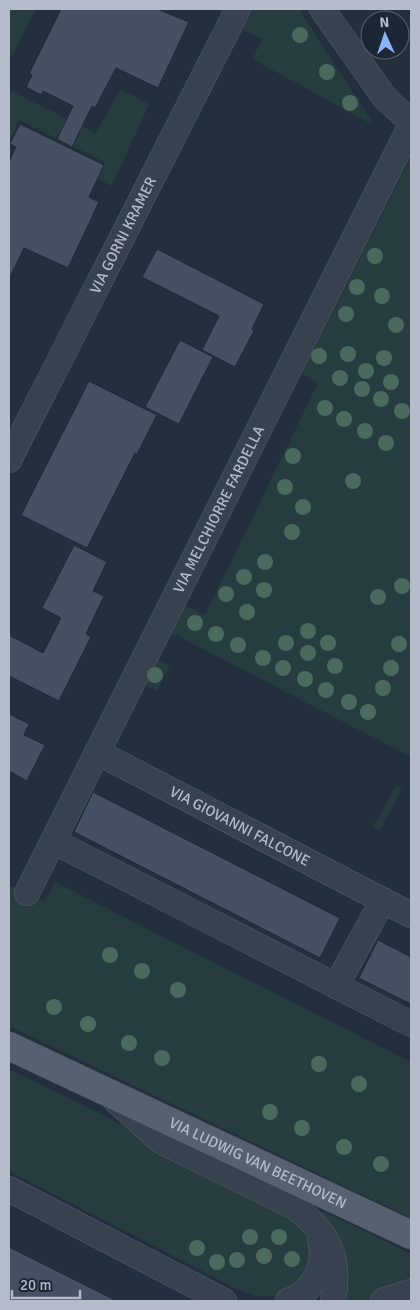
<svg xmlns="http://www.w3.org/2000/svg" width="420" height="1310" font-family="Signika,sans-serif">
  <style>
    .green { fill: #263c3f }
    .building { fill: #455162; stroke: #1f2835 }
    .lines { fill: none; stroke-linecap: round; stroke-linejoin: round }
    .minor-casing { stroke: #565f6c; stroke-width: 26 }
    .major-casing { stroke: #414a57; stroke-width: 29 }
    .minor { stroke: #38414e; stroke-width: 25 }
    .major { stroke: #56606e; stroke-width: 28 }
    .tree { fill: #4b6a5d }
    .labels { text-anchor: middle; stroke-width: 4.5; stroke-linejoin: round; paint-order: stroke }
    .street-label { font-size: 15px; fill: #b4bcc9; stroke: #1d2633 }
  </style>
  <rect width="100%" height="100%" fill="#242f3e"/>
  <g class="green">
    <path d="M 9,9 L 36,9 L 9,61 Z"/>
    <path d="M 254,9 L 299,9 L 375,126 L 252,59 L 263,39 L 243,30 Z"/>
    <path d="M 120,89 L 149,104 L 112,186 L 97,178 L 105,162 L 19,120 L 9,142 L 9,90 L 96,133 Z"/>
    <path d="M 411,157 L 411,757 L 170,632 L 184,605 L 205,615 L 318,383 L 302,373 Z"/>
    <path d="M 155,658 L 170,666 L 157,691 L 141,683 Z"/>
    <path d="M 396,785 L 402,789 L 380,831 L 373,827 Z"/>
    <path d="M 55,882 L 411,1062 L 411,1218 L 9,1026 L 9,885 L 44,902 Z"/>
    <path d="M 9,1069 C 46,1088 85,1104 122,1125 C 142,1137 161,1153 182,1165 C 212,1182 294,1210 309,1238 C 322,1261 299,1281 284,1296 L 255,1296 L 237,1289 L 9,1171 Z"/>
    <path d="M 320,1212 L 325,1212 L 411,1254 L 411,1283 L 375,1301 L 347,1301 L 318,1214 Z"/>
  </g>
  <g class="building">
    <path d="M 61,9 L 157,9 L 189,22 L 158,88 L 116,68 L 95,108 L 92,106 L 72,147 L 57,139 L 73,106 L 43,91 L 41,95 L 26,87 L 32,75 L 29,74 Z"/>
    <path d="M 20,124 L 104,165 L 89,197 L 99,202 L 68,268 L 24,248 L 9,279 L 9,162 L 16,147 L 10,144 Z"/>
    <path d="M 157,249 L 264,304 L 252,329 L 254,331 L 235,367 L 202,350 L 219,316 L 142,277 Z"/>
    <path d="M 180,340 L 213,357 L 179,424 L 145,407 Z"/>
    <path d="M 89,381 L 157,415 L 137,454 L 135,453 L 87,548 L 21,515 Z"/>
    <path d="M 74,545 L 107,562 L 93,591 L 104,596 L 86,634 L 91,637 L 59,701 L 9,676 L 9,635 L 43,653 L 61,618 L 42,608 Z"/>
    <path d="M 9,714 L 29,724 L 24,735 L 45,745 L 27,781 L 9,771 Z"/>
    <path d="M 93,792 L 340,918 L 320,958 L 74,832 Z"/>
    <path d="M 378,940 L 411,957 L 411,1004 L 359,978 Z"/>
    <path d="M 9,1247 L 117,1301 L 9,1301 Z"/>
  </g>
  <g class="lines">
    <g class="minor-casing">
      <g id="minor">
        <path d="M 322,9 L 385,98 L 411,122"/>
        <path id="s1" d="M 9,460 L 238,9"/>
        <path id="s2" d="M 97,752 L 411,915"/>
        <path d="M 53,841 L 411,1024"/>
        <path id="s3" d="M 27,893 L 411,125"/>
        <path d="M 336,986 L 383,900"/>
        <path d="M 115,1100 L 161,1141 L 293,1206 C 329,1232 341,1258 333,1301"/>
        <path d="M 9,1189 L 224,1301"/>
        <path d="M 288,1301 C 314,1292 327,1265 320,1239"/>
        <path d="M 383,1301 L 411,1292"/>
      </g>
    </g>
    <g class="major-casing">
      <g id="major">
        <path id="s4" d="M 9,1046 L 411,1235"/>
      </g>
    </g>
    <use href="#minor" class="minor"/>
    <use href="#major" class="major"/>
  </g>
  <g class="tree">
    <circle cx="300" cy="35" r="8"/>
    <circle cx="327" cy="72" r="8"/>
    <circle cx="350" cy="103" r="8"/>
    <circle cx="375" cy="256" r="8"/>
    <circle cx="357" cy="287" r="8"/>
    <circle cx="382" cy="296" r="8"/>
    <circle cx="346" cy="314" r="8"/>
    <circle cx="396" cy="325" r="8"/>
    <circle cx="348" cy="354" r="8"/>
    <circle cx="319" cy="356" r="8"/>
    <circle cx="384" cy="358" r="8"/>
    <circle cx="366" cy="371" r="8"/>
    <circle cx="340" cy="378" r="8"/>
    <circle cx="391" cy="382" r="8"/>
    <circle cx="362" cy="389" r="8"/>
    <circle cx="381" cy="399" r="8"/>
    <circle cx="325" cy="408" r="8"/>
    <circle cx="402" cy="411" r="8"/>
    <circle cx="344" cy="419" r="8"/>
    <circle cx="365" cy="431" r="8"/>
    <circle cx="386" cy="443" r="8"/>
    <circle cx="293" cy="456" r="8"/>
    <circle cx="353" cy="481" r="8"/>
    <circle cx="285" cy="487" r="8"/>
    <circle cx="303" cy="507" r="8"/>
    <circle cx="292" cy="532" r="8"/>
    <circle cx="265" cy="562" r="8"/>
    <circle cx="244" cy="577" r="8"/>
    <circle cx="402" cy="586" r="8"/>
    <circle cx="264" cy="590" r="8"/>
    <circle cx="226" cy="594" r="8"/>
    <circle cx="378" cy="597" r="8"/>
    <circle cx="247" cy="612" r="8"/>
    <circle cx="195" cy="623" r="8"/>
    <circle cx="308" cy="631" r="8"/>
    <circle cx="216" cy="634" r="8"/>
    <circle cx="286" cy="643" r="8"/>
    <circle cx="328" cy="643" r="8"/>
    <circle cx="399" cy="644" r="8"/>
    <circle cx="238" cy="645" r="8"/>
    <circle cx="308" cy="653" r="8"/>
    <circle cx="263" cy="658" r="8"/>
    <circle cx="335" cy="666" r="8"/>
    <circle cx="283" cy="668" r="8"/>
    <circle cx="391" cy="668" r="8"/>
    <circle cx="155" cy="675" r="8"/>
    <circle cx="305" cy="679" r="8"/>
    <circle cx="383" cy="688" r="8"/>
    <circle cx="326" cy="690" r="8"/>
    <circle cx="349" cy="702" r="8"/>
    <circle cx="368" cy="712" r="8"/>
    <circle cx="110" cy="955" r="8"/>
    <circle cx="142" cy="971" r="8"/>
    <circle cx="178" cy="990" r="8"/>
    <circle cx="54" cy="1007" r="8"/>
    <circle cx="88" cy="1024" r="8"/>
    <circle cx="129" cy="1043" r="8"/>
    <circle cx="162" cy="1058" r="8"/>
    <circle cx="319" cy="1064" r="8"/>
    <circle cx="359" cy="1084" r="8"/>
    <circle cx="270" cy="1112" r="8"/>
    <circle cx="302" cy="1128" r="8"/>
    <circle cx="344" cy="1147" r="8"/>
    <circle cx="381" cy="1164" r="8"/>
    <circle cx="250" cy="1237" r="8"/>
    <circle cx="279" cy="1237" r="8"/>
    <circle cx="197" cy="1248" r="8"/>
    <circle cx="264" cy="1256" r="8"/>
    <circle cx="292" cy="1259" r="8"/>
    <circle cx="237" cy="1260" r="8"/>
    <circle cx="217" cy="1262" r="8"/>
  </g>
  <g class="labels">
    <g class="street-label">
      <text dy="5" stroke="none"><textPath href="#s1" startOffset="252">VIA GORNI KRAMER</textPath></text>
      <text dy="5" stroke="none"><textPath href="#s3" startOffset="429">VIA MELCHIORRE FARDELLA</textPath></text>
      <text dy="5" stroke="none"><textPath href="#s2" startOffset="161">VIA GIOVANNI FALCONE</textPath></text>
      <text dy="5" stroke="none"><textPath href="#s4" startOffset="275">VIA LUDWIG VAN BEETHOVEN</textPath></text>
    </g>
  </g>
  <rect width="420" height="1310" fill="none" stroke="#b4bcc9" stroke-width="20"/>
  <g transform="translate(385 35) rotate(357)"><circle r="24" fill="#1d2633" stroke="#59626f"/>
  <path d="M0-4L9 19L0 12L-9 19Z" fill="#8ab4f8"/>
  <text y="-8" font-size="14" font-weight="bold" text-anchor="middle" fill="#b4bcc9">N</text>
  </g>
  <path d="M12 1290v8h68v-8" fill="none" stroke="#b4bcc9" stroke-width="2.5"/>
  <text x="20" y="1290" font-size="15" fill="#b4bcc9" stroke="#1d2633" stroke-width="4" paint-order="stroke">20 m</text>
</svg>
